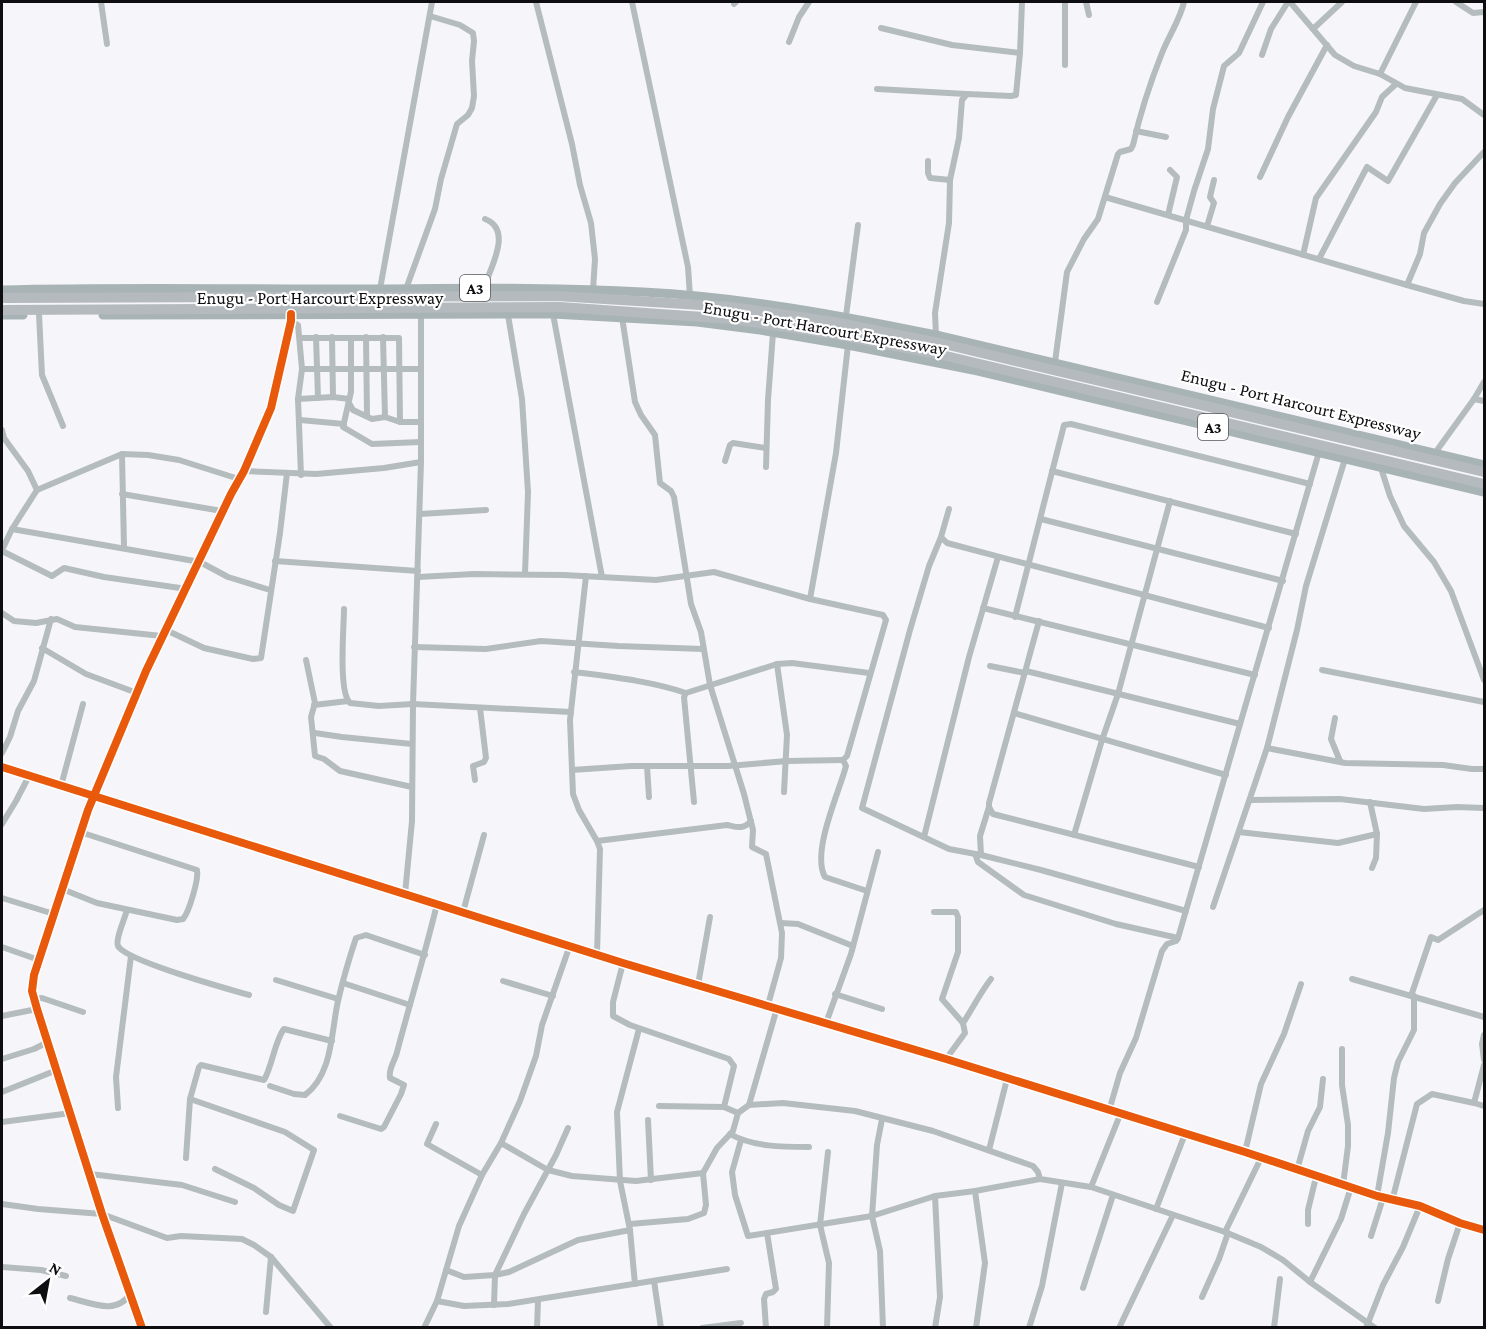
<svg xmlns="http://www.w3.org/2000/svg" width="1486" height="1329" font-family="'Crimson Pro',serif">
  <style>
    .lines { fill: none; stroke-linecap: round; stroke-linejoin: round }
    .street { stroke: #b5bcbe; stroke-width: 6 }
    .secondary { stroke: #b3bbbe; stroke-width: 8 }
    .primary { stroke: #a8b3b6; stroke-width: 9 }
    .highway { stroke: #b4babe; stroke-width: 10 }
    .cycleway-casing { stroke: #fff; stroke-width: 11 }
    .cycleway { stroke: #e8590c; stroke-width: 8 }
    .labels { text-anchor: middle; stroke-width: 4.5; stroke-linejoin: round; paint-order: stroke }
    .shield { fill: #fff; stroke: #565658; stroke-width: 1.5 }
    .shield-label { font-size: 16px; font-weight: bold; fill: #0e0e11 }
    .street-label { font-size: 18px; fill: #0e0e11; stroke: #fff }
  </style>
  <rect width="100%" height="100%" fill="#f6f6fa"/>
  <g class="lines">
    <g class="street">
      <path d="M 101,2 L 107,44"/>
      <path d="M 536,2 L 572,144 L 580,185 L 591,223 L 595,259 L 593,290"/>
      <path d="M 632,2 L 688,267 L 690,296"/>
      <path d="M 1065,2 L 1065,65"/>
      <path d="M 1086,2 L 1089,15"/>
      <path d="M 1290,2 L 1335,55 L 1354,66 L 1380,74 L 1405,88 L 1462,99 L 1484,115"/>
      <path d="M 1456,2 L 1473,13 L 1484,12"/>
      <path d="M 734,4 L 736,2"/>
      <path d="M 881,28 L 952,45 L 1020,53"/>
      <path d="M 1313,29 L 1342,2"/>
      <path d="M 789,42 L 799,17 L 809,2"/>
      <path d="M 1262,55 L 1271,29 L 1288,2"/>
      <path d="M 1380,74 L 1416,2"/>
      <path d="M 877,89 L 966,94"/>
      <path d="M 1136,131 L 1166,137"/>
      <path d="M 928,161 L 928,173 L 930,178 L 950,180"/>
      <path d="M 1260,177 L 1288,117 L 1327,45"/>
      <path d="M 1105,197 L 1407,285 L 1464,301 L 1484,304"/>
      <path d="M 1168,215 L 1177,177 L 1170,170"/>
      <path d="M 1207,226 L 1214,203 L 1210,197 L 1214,180"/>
      <path d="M 1303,255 L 1316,198 L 1376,112 L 1382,97 L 1396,84"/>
      <path d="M 1319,259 L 1367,167 L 1388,181 L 1437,95"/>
      <path d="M 1407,285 L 1420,254 L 1424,233 L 1440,204 L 1455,183 L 1484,152"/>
      <path d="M 484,288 C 489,270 514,230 485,219"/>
      <path d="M 380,289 L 432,2"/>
      <path d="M 406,289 L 435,209 L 441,179 L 457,124 L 468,115 L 472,108 L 474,96 L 472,61 L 474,41 L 473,33 L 460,25 L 430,16"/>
      <path d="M 1157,302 L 1186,230 L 1186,220 L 1194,191 L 1208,149 L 1213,109 L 1224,66 L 1239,53 L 1263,2"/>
      <path d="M 39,314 L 42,375 L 63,426"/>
      <path d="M 553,314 L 602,577"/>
      <path d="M 508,315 L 522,399 L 528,492 L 525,574"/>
      <path d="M 846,316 L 858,225"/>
      <path d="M 622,317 L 635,402 L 641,415 L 655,435 L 660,483 L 671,491 L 674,497 L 691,604 L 701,632 L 710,685 L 744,794 L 753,830 L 752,847 L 766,854 L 782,933 L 781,958 L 768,1005"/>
      <path d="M 291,321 L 298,325 L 302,369 L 298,399 L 301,475"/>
      <path d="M 936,335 L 935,313 L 949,223 L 950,180 L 959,138 L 962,100 L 967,94 L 1011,96 L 1016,95 L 1020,53 L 1022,2"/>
      <path d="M 316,337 L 318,398"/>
      <path d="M 332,337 L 333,397"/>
      <path d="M 366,337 L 367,416"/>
      <path d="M 383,337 L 385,417"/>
      <path d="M 300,338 L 399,338 L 400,422 L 420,422"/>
      <path d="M 351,338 L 351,392 L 343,427 L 372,444 L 421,442"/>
      <path d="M 1055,362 L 1067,272 L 1084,239 L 1098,219 L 1118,154 L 1120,152 L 1131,149 L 1133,145 C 1140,114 1150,83 1162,53 C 1169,35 1180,20 1184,2"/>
      <path d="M 302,369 L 420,369"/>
      <path d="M 298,399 L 333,397 L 349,399"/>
      <path d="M 1474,399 L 1484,382"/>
      <path d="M 349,403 L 353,410 L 372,419 L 385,417 L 400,422"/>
      <path d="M 300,420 L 344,424"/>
      <path d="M 2,430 L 4,438 L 28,471 L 37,490"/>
      <path d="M 1435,453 L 1474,399 L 1484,401"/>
      <path d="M 122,454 L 124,547"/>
      <path d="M 725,461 L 730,445 L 733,443 L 766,448"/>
      <path d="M 766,467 L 768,400 L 773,333"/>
      <path d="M 1381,468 L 1390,496 L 1404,526 L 1434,562 L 1451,591 L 1484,680"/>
      <path d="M 244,471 L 316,474 L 384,468 L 421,462"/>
      <path d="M 1052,471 L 1296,534"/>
      <path d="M 37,490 L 122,454 L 148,455 L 179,460 L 239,479"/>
      <path d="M 122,494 L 222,511"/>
      <path d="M 949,509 L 941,537 L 947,543 L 1269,628"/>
      <path d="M 420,514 L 486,510"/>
      <path d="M 1041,519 L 1283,581"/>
      <path d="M 12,529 L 200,562 L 228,577 L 270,590"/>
      <path d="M 941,537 L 929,566 L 910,630 L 862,808 L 949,849 L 981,855 L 980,836 L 989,807"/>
      <path d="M 2,550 L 12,529 L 37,490"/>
      <path d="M 2,551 L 52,576 L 64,568 L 104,577 L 187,589"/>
      <path d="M 275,561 L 418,571"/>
      <path d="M 586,576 L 570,720 L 572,770 L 573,794 L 579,810 L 597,841 L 600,849 L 597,954"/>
      <path d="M 418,577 L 474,574 L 564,575 L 656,580 L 714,572 L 810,599 L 883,615 L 886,620 L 847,756 L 843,760 L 846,766 C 839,793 811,852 825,877 L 867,891"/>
      <path d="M 810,599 L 836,453 L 848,345"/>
      <path d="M 983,608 L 1255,675"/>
      <path d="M 344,609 C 344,627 338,692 350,703 L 379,706 L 413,704 L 571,712"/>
      <path d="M 2,613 L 14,621 L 36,623 L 57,619 L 75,627 L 162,636"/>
      <path d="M 1015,617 L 1064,425 L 1071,424 L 1310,484"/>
      <path d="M 1039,621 L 989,803 L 989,807 L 993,814 L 1199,867"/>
      <path d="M 166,630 L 204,648 L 253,659 L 261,658 L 280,533 L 287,473"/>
      <path d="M 414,647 L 486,649 L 541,641 L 618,646 L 703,649"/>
      <path d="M 42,648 L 86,674 L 137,693"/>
      <path d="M 306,660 L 315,703 L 311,717 L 315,756 L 324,759 L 340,771 L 412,787"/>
      <path d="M 777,664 L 787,735 L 784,792"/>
      <path d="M 990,666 L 1025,673"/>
      <path d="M 1322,670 L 1484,702"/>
      <path d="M 1026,671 L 1240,724"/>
      <path d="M 574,672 C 612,677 650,681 686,693"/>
      <path d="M 314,705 L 348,701"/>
      <path d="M 1014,713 L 1226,775"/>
      <path d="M 1335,718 L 1331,739 L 1340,761"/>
      <path d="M 315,733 L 342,737 L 412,744"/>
      <path d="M 1267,748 L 1345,763 L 1443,765 L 1472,769 L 1484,769"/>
      <path d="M 2,753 L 10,737 L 18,711 L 34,681 L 51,619"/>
      <path d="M 647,766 L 649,797"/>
      <path d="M 572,770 L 631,766 L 728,766 L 787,761 L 843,760"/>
      <path d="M 475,780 L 473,766 L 484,762 L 486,758 L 480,708"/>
      <path d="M 61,786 L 83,704"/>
      <path d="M 1250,800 L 1340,799 L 1424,809 L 1457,807 L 1484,808"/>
      <path d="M 694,802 L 684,697 L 686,693 L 777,664 L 792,663 L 869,673"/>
      <path d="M 2,824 L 16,801 L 29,776"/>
      <path d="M 1239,832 L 1338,843 L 1377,834 L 1370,802"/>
      <path d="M 1074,835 L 1102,740 L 1118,694 L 1170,501"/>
      <path d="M 924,837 L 969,657 L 998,557"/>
      <path d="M 597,841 L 727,825 C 737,827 743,830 751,821"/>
      <path d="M 975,854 L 978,862 L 1024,895 L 1116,924 L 1178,938"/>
      <path d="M 981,855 L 1041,870 L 1186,911"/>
      <path d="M 1372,868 L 1376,858 L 1377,834"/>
      <path d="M 62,889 L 97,903 L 177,920 L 183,919 C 189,912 199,879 197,870 L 80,832"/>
      <path d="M 405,894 L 412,821 L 413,704 L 421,462 L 421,315"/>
      <path d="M 2,898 L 54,914"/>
      <path d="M 1213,907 L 1267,748 L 1297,630 L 1306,586 L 1345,459"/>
      <path d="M 127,910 C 125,918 115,940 118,946 C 126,961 228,989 249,995"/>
      <path d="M 463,912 L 484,835"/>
      <path d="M 934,912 L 956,912 L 958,917 L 958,952 L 942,999 L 963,1023 L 965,1033 L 946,1059"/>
      <path d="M 781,923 L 798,924 L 853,946"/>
      <path d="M 2,947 L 39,960"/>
      <path d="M 623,963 L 613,1002 L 613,1016 L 630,1025 L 729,1059 L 734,1066 L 724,1107 L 738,1113"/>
      <path d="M 1352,979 L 1484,1017"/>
      <path d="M 276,980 L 338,999"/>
      <path d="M 503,981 L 553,996"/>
      <path d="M 343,983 L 410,1005"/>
      <path d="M 698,985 L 710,917"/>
      <path d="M 835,994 L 882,1009"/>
      <path d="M 1411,996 L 1431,937 L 1438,940 L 1484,910"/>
      <path d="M 35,999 L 42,998 L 83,1012"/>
      <path d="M 2,1016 L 37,1009"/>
      <path d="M 826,1023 L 851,954 L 878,852"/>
      <path d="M 963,1023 C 973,1008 980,993 991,979"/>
      <path d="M 1484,1035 L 1482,1044 L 1484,1060"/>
      <path d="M 1342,1049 L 1342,1085 L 1348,1125 L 1348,1146 L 1343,1185"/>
      <path d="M 2,1059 L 34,1049 L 48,1042"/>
      <path d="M 270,1086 L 294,1094 L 305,1095 C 333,1074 331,1032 338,1001 C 343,979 349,959 356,938 L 366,935 L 425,955"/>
      <path d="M 2,1092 L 57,1070"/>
      <path d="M 190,1099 L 285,1132 L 314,1150 L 293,1211 L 279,1205 L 254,1188 L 215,1169"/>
      <path d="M 1474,1103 L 1484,1106"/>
      <path d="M 749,1105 L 783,1103 L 855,1111 L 933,1131 L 1033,1166 L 1038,1172 L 1040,1179 L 1091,1187 L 1225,1232 L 1261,1247 L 1283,1260 L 1310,1282 L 1375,1328"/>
      <path d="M 659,1106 L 724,1107"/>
      <path d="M 118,1108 L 116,1077 L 131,956"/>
      <path d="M 1109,1111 L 1120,1073 L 1136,1038 L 1162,951 L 1167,944 L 1176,941 L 1178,938 L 1319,452"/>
      <path d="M 340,1116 L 381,1129 L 384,1127 L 401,1094 L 404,1085 L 390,1078 C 388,1069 395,1061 397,1052 C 410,1003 425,954 437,904"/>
      <path d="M 882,1119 L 877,1145 L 872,1216 L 880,1251 L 883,1328"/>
      <path d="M 648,1120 L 651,1180"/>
      <path d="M 2,1122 L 71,1113"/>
      <path d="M 436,1124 L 427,1144 L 482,1175"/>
      <path d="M 730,1134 C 753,1147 783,1147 809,1147"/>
      <path d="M 741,1140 L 732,1172 L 735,1195 L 748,1236 L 872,1216 L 935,1196 L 975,1191 L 1040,1179"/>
      <path d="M 501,1143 L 548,1170 L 572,1176 L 636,1181 L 703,1173 L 717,1148 L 733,1131 L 738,1113 L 749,1105 L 777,1008"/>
      <path d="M 989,1150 L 1007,1079"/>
      <path d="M 1245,1152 L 1261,1084 L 1284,1034 L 1301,984"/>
      <path d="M 186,1158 L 190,1099 L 199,1067 L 201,1065 L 264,1080 C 272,1067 275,1040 284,1029 L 332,1041"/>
      <path d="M 1297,1170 L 1308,1131 L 1320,1107 L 1323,1079"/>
      <path d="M 90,1174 L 182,1185 L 235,1202"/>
      <path d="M 1091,1187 L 1120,1115"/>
      <path d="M 975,1191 L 985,1263 L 976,1328"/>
      <path d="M 935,1196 L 940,1297 L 935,1328"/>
      <path d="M 1377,1196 L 1388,1133 L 1394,1078 L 1398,1062 L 1414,1030 L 1414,996"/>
      <path d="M 1392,1201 L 1417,1104 L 1432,1094 L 1474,1103 L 1484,1065"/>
      <path d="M 2,1204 L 38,1209 L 102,1214 L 167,1238 L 181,1236 L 242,1239 L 254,1245 L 271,1257 L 331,1328"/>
      <path d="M 1156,1209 L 1185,1134"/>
      <path d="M 630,1224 L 688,1219 L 704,1213 L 706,1205 L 703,1173"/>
      <path d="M 1308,1224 L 1308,1210 L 1316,1177"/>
      <path d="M 630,1230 L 635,1284"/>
      <path d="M 1225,1232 L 1261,1158"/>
      <path d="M 1371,1236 L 1383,1198"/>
      <path d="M 2,1267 L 41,1270 L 66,1276"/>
      <path d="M 446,1270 L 464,1277 L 495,1275 L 509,1272 L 578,1240 L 630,1230 L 620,1181 L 617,1112 L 639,1029"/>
      <path d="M 654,1281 L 661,1328"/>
      <path d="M 1310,1282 L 1341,1219 L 1351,1187"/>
      <path d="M 1083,1288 L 1113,1195"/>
      <path d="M 1202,1297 L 1219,1259 L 1228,1233"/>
      <path d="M 70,1298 C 92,1303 116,1316 131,1293"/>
      <path d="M 437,1301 L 464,1306 L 508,1304 L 727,1269"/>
      <path d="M 1438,1301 L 1448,1259 L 1460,1223"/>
      <path d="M 494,1305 L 495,1275 L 524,1214 L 556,1155 L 568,1128"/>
      <path d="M 266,1312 L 271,1257"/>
      <path d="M 142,1328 L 102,1214 L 37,1009 L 32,991 L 34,975 L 88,810 L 146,671 L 231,494 L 244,471 L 271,408 L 291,321 L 291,314"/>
      <path d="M 424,1328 L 437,1301 L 459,1226 L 482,1175 L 501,1143 L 520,1101 L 536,1056 L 542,1025 L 570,945"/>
      <path d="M 537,1328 L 538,1300"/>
      <path d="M 702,1328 L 741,1323"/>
      <path d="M 766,1328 L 764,1299 L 766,1294 L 773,1292 L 776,1289 L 767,1233"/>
      <path d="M 827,1328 L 829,1263 L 820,1225 L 828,1152"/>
      <path d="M 1029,1328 L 1042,1286 L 1062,1183"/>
      <path d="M 1119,1328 L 1173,1215"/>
      <path d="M 1274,1328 L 1280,1279"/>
      <path d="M 1366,1328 L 1383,1285 L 1403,1247 L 1420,1206"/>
    </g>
    <path class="secondary" d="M 2,767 L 623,963 L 946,1059 L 1245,1152 L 1377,1196 L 1420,1206 L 1460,1223 L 1484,1230"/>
    <g class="primary">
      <path d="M 2,290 C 113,287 225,289 336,289 C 438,289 541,286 643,292 C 742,297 839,315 936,335 L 1484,465"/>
      <path d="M 2,315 L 23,315"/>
      <path d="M 103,315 L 553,314 L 697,322 L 760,330 L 848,345 L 978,371 L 1484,492"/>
    </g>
    <g class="highway">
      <path d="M 2,298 L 557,296 L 732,307 L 834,322 L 944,344 L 1484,472"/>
      <path d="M 2,310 L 560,307 L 732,319 L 834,334 L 942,355 L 1484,484"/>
    </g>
    <g class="cycleway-casing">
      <g id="cycleway">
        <path d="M 2,767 L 623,963 L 946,1059 L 1245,1152 L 1377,1196 L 1420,1206 L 1460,1223 L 1484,1230"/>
        <path d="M 142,1328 L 102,1214 L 37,1009 L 32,991 L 34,975 L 88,810 L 146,671 L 231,494 L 244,471 L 271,408 L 291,321 L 291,314"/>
      </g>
    </g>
    <use href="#cycleway" class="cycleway"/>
  </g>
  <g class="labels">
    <g class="shield">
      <rect x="460" y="275" width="30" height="26" rx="4.5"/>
      <rect x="1198" y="414" width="30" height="26" rx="4.5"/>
    </g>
    <g class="shield-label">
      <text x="475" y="294">A3</text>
      <text x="1213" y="433">A3</text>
    </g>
    <g class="street-label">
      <text x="320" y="304">Enugu - Port Harcourt Expressway</text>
      <text transform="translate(825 328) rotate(10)" y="6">Enugu - Port Harcourt Expressway</text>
      <text transform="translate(1301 404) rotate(14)" y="6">Enugu - Port Harcourt Expressway</text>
    </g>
  </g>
  <rect width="1486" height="1329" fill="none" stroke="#0e0e11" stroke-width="6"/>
  <g transform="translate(48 1281) rotate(31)" stroke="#ffffff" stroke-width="4.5" paint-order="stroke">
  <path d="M0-4.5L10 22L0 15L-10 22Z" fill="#0e0e11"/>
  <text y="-9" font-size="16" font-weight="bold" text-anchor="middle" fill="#0e0e11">N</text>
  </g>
</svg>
